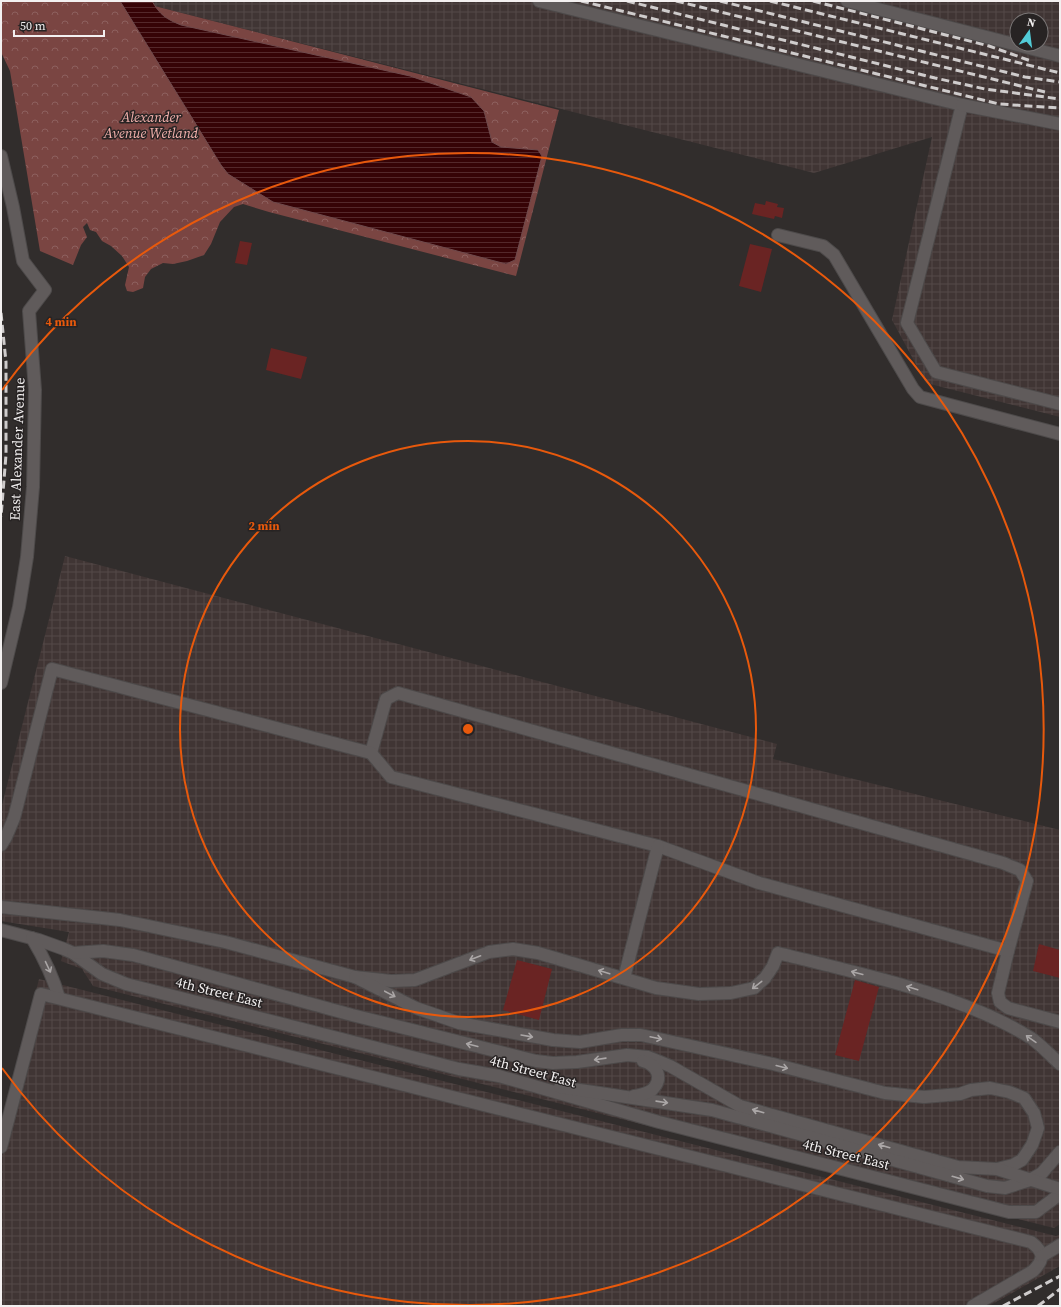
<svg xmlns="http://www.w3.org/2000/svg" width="1061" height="1307" font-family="'Source Serif 4',serif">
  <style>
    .industrial { fill: url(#industrial-grid); fill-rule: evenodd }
    .forest { fill: url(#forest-crowns) }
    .water { fill: url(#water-rules); stroke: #6f4a4c }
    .building { fill: #6a2423 }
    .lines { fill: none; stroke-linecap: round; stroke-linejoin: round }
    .minor-casing { stroke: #4d4a4a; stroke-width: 14 }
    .minor { stroke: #605b5b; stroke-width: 12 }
    .rail { stroke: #cfcccc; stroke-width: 3; stroke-dasharray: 8 4; stroke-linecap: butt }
    .oneway { stroke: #aaa6a6 }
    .ring { fill: none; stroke: #e8590c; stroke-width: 2 }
    .labels { text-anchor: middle; stroke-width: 3; stroke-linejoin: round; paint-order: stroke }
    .park-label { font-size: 14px; font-style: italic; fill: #f3b1ac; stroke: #272323 }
    .street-label { font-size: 14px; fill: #f3f0f0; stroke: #272323 }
    .centre { fill: #e8590c; stroke: #272323; stroke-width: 2 }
    .ring-label { font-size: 12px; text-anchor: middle; font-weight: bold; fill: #e8590c; stroke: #272323; stroke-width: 3; stroke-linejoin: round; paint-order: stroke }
  </style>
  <defs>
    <pattern id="industrial-grid" width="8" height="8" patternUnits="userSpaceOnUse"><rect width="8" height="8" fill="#403534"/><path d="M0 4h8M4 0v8" fill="none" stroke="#534948"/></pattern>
    <pattern id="forest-crowns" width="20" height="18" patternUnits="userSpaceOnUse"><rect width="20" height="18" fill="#7a4542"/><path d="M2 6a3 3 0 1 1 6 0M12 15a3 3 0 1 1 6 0" fill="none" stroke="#8d605e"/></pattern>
    <pattern id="water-rules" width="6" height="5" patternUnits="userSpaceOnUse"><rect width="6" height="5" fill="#360306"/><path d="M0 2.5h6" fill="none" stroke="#54282b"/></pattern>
  </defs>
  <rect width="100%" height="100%" fill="#312d2c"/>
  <g class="industrial">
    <path d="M 135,1 L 1060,1 L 1060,417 L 926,383 L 892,320 L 932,137 L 814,173 ZM 1017,20 L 1041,20 L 1041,44 L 1017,44 Z"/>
    <path d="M 65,556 L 777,744 L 773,759 L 1060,830 L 1060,1224 L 1054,1228 L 93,986 L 82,969 L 61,961 L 69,932 L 1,921 L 1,809 Z"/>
    <path d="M 39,979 L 1056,1236 L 1059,1235 L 1060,1266 L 989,1306 L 1,1306 L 1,1131 Z"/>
  </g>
  <path class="forest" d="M 1,1 L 135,1 L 559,110 L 516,276 L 269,212 L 243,204 L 234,207 L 220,222 L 211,244 L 204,255 L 187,261 L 173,264 L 163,263 L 151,269 L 145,277 L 143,288 L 133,292 L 127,291 L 125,285 L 129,267 L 122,256 L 111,246 L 102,241 L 96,232 L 90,230 L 87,223 L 83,227 L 87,237 L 81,245 L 73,265 L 40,251 L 10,71 L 1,52 Z"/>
  <path class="water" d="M 120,1 L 152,1 C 160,15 166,19 181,25 L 410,76 L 471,97 L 484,111 L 492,142 L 501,147 L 538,150 L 542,156 L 515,260 L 506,264 L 273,202 L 228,174 L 221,165 Z"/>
  <g class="building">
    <path d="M 766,201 L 778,204 L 777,207 L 784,208 L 782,218 L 775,216 L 774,219 L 752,214 L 755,203 L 765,205 Z"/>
    <path d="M 240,241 L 252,243 L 247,265 L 235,263 Z"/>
    <path d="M 750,244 L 772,249 L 761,292 L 739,286 Z"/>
    <path d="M 271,348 L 307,357 L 301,379 L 266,370 Z"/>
    <path d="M 1039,944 L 1060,950 L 1060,978 L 1033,971 Z"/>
    <path d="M 517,960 L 552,969 L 539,1020 L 503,1010 Z"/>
    <path d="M 855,980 L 879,987 L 859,1061 L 835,1055 Z"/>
  </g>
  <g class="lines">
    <g class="minor-casing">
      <g id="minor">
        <path d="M 539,1 L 962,105 L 907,323 L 936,372 L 1060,404"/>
        <path d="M 847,1 L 1060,56"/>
        <path d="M 962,105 L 1060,124"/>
        <path d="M 1,156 L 13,207 L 23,261 L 45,290 L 29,311 L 35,390 L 33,487 L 27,557 L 19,607 L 1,683"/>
        <path d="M 778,235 L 823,246 L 834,255 L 913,389 L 920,397 L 1060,434"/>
        <path d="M 371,753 L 386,699 L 398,693 L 1003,863 L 1020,870 L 1027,881 L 1008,951 L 998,993 L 1000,1002 L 1008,1008 L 1060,1022"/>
        <path d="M 1,845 L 6,837 L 14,818 L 52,669 L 371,753 L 391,777 L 658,846 L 759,883 L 1008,951"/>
        <path d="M 1,907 L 120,920 L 225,942 L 355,977 L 391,981 L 415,980 L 489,952 L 513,949 L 538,953 L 656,988 L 699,994 L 731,993 L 754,988 L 765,978 L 773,966 L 778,953 C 860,974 959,993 1031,1038 C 1041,1045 1051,1056 1060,1064"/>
        <path d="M 1,930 L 39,940 L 64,949 L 73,953 L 102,974 L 126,984 L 459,1069 L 499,1076 L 659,1122 L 1009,1212 L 1036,1212 L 1060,1194"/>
        <path d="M 32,938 C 44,958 53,976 59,998"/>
        <path d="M 73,953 L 103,951 L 133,955 L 352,1015 L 536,1061 L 553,1063 L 577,1062 L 627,1055 L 648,1057 L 670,1066 L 740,1106 L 958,1167 L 997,1169 L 1013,1165 L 1022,1160 L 1032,1145 L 1038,1128 L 1034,1113 L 1024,1098 L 1009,1092 L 990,1088 L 971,1090 L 960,1094 L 924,1097 L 885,1093 L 773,1064 L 641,1035 L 622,1035 L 580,1042 L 553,1040 L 459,1023 L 416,1008 L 355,977"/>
        <path d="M 624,978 L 658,846"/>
        <path d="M 560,1087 L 712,1110 L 987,1186 L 1005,1188 L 1030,1180 L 1042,1173 L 1060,1152"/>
        <path d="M 634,1096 C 640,1095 647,1094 652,1090 C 664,1078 657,1065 643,1061"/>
        <path d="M 1,1147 L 41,994 L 1031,1242 C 1044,1252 1045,1259 1033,1271 L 973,1306"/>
        <path d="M 997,1169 L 1060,1189"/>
        <path d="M 1042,1256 L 1060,1245"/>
      </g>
    </g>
    <use href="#minor" class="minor"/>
    <g class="rail">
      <path d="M 581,1 L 999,104 L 1060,108"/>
      <path d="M 627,1 L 935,78 L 985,89 L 1060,99"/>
      <path d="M 676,1 L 1045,92"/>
      <path d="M 720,1 L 1025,77 L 1060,82"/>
      <path d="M 770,1 L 1060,73"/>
      <path d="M 813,1 L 989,46 L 1031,61"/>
      <path d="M 1,313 L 6,362 L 6,455 L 1,517"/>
      <path d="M 1003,1306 L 1060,1276"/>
      <path d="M 1038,1306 L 1060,1289"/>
    </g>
  </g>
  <defs><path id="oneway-shaft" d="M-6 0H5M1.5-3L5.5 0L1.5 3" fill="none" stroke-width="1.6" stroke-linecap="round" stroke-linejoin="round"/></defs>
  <g class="oneway">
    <use href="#oneway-shaft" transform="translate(475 958) rotate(159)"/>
    <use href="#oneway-shaft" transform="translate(48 967) rotate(65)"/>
    <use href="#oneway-shaft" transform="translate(604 972) rotate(-163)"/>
    <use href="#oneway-shaft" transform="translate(857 973) rotate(-165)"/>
    <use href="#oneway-shaft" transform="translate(757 985) rotate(142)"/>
    <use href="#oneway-shaft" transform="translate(912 988) rotate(-163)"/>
    <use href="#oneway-shaft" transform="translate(390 994) rotate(28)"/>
    <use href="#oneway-shaft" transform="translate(527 1036) rotate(10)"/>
    <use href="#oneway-shaft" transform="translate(656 1038) rotate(12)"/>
    <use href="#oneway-shaft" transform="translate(1031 1039) rotate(-145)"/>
    <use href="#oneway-shaft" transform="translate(472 1045) rotate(-166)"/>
    <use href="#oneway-shaft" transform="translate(600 1059) rotate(172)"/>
    <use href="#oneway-shaft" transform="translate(782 1067) rotate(14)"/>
    <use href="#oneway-shaft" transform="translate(662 1102) rotate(8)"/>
    <use href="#oneway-shaft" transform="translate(758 1111) rotate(-164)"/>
    <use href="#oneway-shaft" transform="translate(884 1146) rotate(-164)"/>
    <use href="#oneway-shaft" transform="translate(958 1178) rotate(16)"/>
  </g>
  <g class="ring">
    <circle cx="468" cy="729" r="288"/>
    <path d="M2 390A576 576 0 1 1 2 1068"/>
  </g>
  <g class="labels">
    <g class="park-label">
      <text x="151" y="122">Alexander<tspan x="151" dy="16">Avenue Wetland</tspan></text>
    </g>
    <g class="street-label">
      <text transform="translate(17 449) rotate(-88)" y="5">East Alexander Avenue</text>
      <text transform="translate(219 992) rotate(14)" y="5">4th Street East</text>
      <text transform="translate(533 1071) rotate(15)" y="5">4th Street East</text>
      <text transform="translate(846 1154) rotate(14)" y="5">4th Street East</text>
    </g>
  </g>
  <circle cx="468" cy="729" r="6" class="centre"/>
  <g class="ring-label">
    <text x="61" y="326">4 min</text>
    <text x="264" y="530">2 min</text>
  </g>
  <rect width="1061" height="1307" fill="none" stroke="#f3f0f0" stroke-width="4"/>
  <g transform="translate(1029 32) rotate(14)"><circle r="19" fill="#272323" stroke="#797575"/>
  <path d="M0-3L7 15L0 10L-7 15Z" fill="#52cbd7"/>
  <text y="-6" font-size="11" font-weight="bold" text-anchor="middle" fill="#f3f0f0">N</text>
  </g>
  <path d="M14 30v6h90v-6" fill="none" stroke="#f3f0f0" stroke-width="2"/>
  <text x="20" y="30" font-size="12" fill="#f3f0f0" stroke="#272323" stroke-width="3" paint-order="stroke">50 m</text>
</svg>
